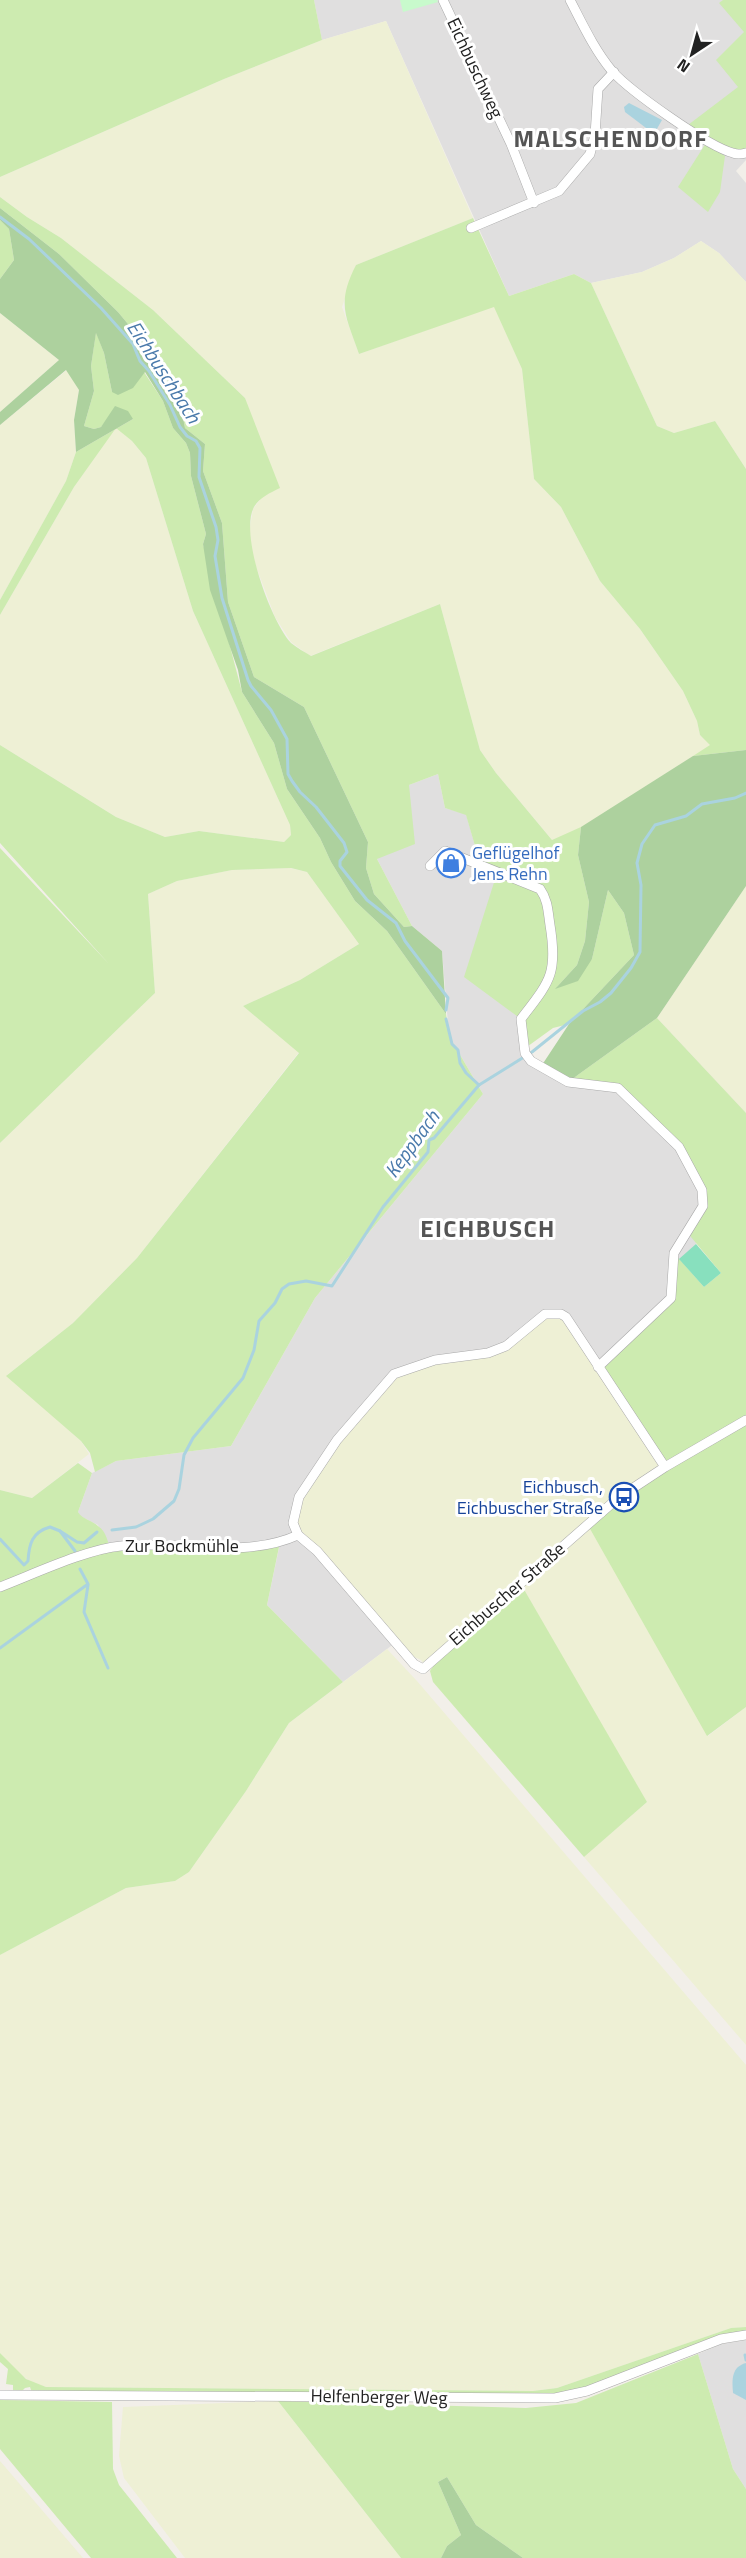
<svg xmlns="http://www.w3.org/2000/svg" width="746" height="2558" font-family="'Titillium Web',sans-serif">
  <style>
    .residential { fill: #e0dfdf }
    .farmland { fill: #eef0d5 }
    .grass { fill: #cdebb0 }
    .forest { fill: #add19e }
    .park { fill: #c8facc }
    .pitch { fill: #88e0be }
    .water { fill: #aad3df }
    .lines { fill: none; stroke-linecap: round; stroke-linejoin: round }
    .stream { stroke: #aad3df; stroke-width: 3 }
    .street-casing { stroke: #a9a9a9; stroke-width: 10 }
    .street { stroke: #fff; stroke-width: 9 }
    .labels { text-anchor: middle; stroke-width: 6; stroke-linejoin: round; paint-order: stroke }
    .street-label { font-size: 18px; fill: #222; stroke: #fff }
    .shop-label { font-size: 18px; fill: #366cbe; stroke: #fff; text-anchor: start }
    .transit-label { font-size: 18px; fill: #164399; stroke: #fff; text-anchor: end }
    .water-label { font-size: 20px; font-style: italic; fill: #4a7aab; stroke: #fff }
    .district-label { font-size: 24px; font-weight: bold; letter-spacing: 1.5px; fill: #555; stroke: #fff }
  </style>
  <rect width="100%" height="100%" fill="#f2efe9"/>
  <g class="residential">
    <path d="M 314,0 L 746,0 L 746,160 L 736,171 L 746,183 L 746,282 L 719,253 L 701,241 L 674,258 L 642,272 L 591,283 L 574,274 L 509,296 L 386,21 L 322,40 Z"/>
    <path d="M 438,774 L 445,808 L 466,814 L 480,863 L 497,872 L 521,1019 L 531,1061 L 618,1088 L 679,1147 L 702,1190 L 696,1244 L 671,1298 L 598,1367 L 301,1531 L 399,1640 L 343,1682 L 267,1605 L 279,1548 L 194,1551 L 142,1548 L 111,1552 L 98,1525 L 80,1516 L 78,1512 L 92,1473 L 116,1461 L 231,1446 L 315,1298 L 483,1094 L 449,1036 L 442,951 L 412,926 L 377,859 L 409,785 Z"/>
    <path d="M 746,2340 L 746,2489 L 733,2469 L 698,2354 L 721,2344 Z"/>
  </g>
  <g class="farmland">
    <path d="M 386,21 L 473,218 L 356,265 L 342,307 L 359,354 L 494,306 L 522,369 L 534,479 L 561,507 L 600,581 L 640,629 L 683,691 L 697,721 L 700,735 L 711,745 L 582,827 L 553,841 L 496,773 L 480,750 L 440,604 L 310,656 L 291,642 L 275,617 L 252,556 L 249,533 L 253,509 L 262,497 L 245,398 L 153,310 L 61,238 L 27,217 L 0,197 L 0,177 L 224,79 L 322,40 Z"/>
    <path d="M 701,241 L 719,253 L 746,282 L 746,469 L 715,421 L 674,433 L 657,426 L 591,283 L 642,272 L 674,258 Z"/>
    <path d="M 0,313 L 59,360 L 0,412 Z"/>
    <path d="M 67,370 L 79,390 L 74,420 L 76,452 L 66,481 L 0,600 L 0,425 Z"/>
    <path d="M 116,427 L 132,441 L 146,458 L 193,611 L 290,825 L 291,835 L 284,842 L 199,831 L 165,837 L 116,817 L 0,745 L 0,615 L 74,487 Z"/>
    <path d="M 290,868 L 307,872 L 359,944 L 300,980 L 243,1006 L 299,1052 L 137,1258 L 73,1323 L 7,1375 L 81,1441 L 89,1454 L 32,1498 L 0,1490 L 0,1143 L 155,993 L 148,894 L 177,881 L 232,870 Z"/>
    <path d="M 746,886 L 746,1113 L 657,1018 Z"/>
    <path d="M 545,1314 L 561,1314 L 598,1367 L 663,1472 L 708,1736 L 746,1707 L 746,2045 L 584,1857 L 647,1802 L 436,1662 L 430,1671 L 421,1660 L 412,1656 L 301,1531 L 297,1519 L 301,1501 L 337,1440 L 394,1374 L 435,1360 L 488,1353 Z"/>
    <path d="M 387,1649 L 417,1681 L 746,2065 L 746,2327 L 731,2328 L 557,2388 L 533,2391 L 46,2387 L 33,2383 L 18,2373 L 0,2353 L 0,1955 L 126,1888 L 175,1881 L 189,1872 L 246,1791 L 289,1723 Z"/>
    <path d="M 278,2401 L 401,2558 L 185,2558 L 124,2478 L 119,2456 L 123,2407 Z"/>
    <path d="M 0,2461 L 83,2558 L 0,2558 Z"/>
  </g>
  <g class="grass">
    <path d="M 0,0 L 314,0 L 322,40 L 224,79 L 0,177 Z"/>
    <path d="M 723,0 L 746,0 L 746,149 L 736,152 L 688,125 L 738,87 L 716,60 L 744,32 L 719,3 Z"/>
    <path d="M 706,143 L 725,156 L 720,192 L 708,212 L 678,187 Z"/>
    <path d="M 0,197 L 27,217 L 61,238 L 153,310 L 245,398 L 280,488 C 270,493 260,497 254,507 C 239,534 271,622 291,643 C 297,648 305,652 311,656 L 440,604 L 480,750 L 496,773 L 552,840 L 581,827 L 578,855 L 589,902 L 585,941 L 577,965 L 556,988 L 592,959 L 608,890 L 624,913 L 634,955 L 569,1024 L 553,1028 L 524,1049 L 521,1019 L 464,977 L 497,873 L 480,863 L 466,815 L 445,808 L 438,774 L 409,785 L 415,844 L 377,859 L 412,926 L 404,927 L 374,894 L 366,868 L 368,842 L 304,707 L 254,677 L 228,602 L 222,523 L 203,471 L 205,444 L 185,428 L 179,397 L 153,354 L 118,312 L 59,254 L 0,208 Z"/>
    <path d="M 473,218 L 509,296 L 574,274 L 591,283 L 657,426 L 674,433 L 715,421 L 746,469 L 746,750 L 693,756 L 710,745 L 700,735 L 697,721 L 683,691 L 640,629 L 600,581 L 561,507 L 534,479 L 522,369 L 494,307 L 359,354 C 346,316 336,304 356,265 Z"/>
    <path d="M 0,220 L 9,229 L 14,260 L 0,279 Z"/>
    <path d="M 96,332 L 104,353 L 112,392 L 144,372 L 163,401 L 173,428 L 186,443 L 190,453 L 191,476 L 206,534 L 203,544 L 242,692 L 274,743 L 287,789 L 320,838 L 331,862 L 355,901 L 387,931 L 446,1014 L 449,1036 L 483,1094 L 315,1298 L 231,1446 L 116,1461 L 95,1472 L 90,1453 L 81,1441 L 6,1376 L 73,1323 L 137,1258 L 299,1053 L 243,1006 L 300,980 L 359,944 L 307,872 L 291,868 L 232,870 L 177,881 L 148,894 L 155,993 L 0,1143 L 0,848 L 109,964 L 0,843 L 0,745 L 116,817 L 165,837 L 199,831 L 284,842 L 291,835 L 290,825 L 193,611 L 146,458 L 132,441 L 116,428 L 74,487 L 0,615 L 0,600 L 66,481 L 76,452 L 133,419 L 110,416 L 101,427 L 94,429 L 84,426 L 94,391 L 91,366 Z"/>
    <path d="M 657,1018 L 746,1113 L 746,1707 L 707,1736 L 589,1527 L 626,1496 L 663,1472 L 598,1367 L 671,1298 L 674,1253 L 704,1287 L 721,1273 L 686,1231 L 703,1206 L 702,1190 L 679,1147 L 618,1088 L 568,1082 Z"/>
    <path d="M 78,1463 L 92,1473 L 78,1512 C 83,1520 92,1520 98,1526 C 107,1532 108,1543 111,1552 L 142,1548 L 194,1551 L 279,1547 L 267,1605 L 343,1682 L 289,1723 L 246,1791 L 189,1872 L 175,1881 L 126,1888 L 0,1955 L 0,1490 L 32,1498 Z"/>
    <path d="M 522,1586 L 647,1802 L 584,1857 L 433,1682 L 430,1671 L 436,1662 Z"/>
    <path d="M 746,2327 L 746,2332 L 582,2389 L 549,2396 L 453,2395 L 426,2392 L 411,2394 L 32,2393 L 30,2387 L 25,2388 L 21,2392 L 13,2392 L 13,2385 L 6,2384 L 8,2369 L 0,2362 L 0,2353 L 26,2379 L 46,2387 L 533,2391 L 557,2388 L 731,2328 Z"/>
    <path d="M 698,2354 L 733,2469 L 746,2489 L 746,2558 L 523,2558 L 476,2525 L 447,2477 L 438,2482 L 461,2535 L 447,2546 L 441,2558 L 401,2558 L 278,2401 L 526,2408 L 576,2403 Z"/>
    <path d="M 0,2400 L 112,2402 L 113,2469 L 119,2485 L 177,2558 L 91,2558 L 0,2449 Z"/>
  </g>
  <g class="forest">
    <path d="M 0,208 L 59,254 L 118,312 L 153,354 L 179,397 L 185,428 L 205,444 L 203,471 L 222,523 L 228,602 L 254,677 L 304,707 L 368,842 L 366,868 L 374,894 L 404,927 L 412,926 L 442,951 L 446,1014 L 387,931 L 355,901 L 331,862 L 320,838 L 287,789 L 274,743 L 242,692 L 238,670 L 210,590 L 203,544 L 206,534 L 191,476 L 190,453 L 186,443 L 173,428 L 163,401 L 145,372 L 133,388 L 118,395 L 112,392 L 104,353 L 96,333 L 91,366 L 94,391 L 84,426 L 94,429 L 101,427 L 115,406 L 128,411 L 133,419 L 76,452 L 74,420 L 79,390 L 66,370 L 0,425 L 0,412 L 59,360 L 0,313 L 0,279 L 14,260 L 9,229 L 0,220 Z"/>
    <path d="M 746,750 L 746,886 L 657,1018 L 568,1082 L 540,1068 L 569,1024 L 634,955 L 624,913 L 608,890 L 592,959 L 578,981 L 555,989 L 577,965 L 585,941 L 589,902 L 578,855 L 581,827 L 693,756 Z"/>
    <path d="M 447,2477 L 476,2525 L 523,2558 L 441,2558 L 447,2546 L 461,2535 L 438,2482 Z"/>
  </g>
  <path class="park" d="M 400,0 L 437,0 L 438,2 L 403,12 Z"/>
  <path class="pitch" d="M 696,1244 L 721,1273 L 704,1287 L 679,1259 Z"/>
  <g class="water">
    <path d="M 629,103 L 662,120 L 654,134 L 625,112 L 624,107 Z"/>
    <path d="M 746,2363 L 746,2400 L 733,2393 C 732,2380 731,2367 746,2363 Z"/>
  </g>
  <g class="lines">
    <g class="stream">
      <path d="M 0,217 L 29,239 L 101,308 L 133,344 L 140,361 L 149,371 L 170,405 L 180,427 L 187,436 L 196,441 L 200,448 L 199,477 L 216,527 L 218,540 L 215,556 L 222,598 L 248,680 L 251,686 L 271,710 L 287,739 L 288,774 L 292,781 L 300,792 L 316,807 L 344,843 L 347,852 L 340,861 L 340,866 L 367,900 L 396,923 L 405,941 L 448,998 L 446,1010"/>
      <path d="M 446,1019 L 452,1044 L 458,1050 L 460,1063 L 466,1073 L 479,1085"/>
      <path d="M 112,1530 L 136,1527 L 153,1519 L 174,1501 L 179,1489 L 184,1455 L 193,1438 L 243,1378 L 254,1350 L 259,1321 L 275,1303 L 282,1289 L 289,1284 L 306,1281 L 332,1286 L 383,1207 L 428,1152 L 429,1140 L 434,1138 L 479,1085 L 532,1052 L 583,1011 L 600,1002 L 611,993 L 631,968 L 640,952 L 641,885 L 637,863 L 642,844 L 655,825 L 686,816 L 702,804 L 735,798 L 746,793"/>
      <path d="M 0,1539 L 24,1565 L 28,1561 C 29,1544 32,1532 50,1527 L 60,1531"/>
      <path d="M 75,1551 L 60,1531 L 77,1542 L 84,1543 L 97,1532"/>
      <path d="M 88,1585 L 84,1612 L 108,1668"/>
      <path d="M 0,1648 L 88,1584 L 80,1569"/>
      <path d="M 745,2355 L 746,2360"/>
    </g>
    <g class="street-casing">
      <g id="street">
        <path d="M 443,0 L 511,144 L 534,203"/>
        <path d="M 570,0 C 583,25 594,49 612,71 C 630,91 707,146 733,153 C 738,155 741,154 746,153"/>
        <path d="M 471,228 L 559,191 L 590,154 L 595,135 L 598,89 L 614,72"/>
        <path d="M 430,866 L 445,851 L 540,889 C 548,900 548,912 550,925 C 558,974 550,981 521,1019 L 525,1053 L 531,1061 L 568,1082 L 618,1088 L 679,1147 L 702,1190 L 703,1206 L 674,1253 L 671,1298 L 598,1367"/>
        <path d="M 665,1467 L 566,1317 L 561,1314 L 545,1314 L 506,1346 L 488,1353 L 435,1360 L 394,1374 L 337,1440 L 299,1497 L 293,1523 L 298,1535 L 317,1551 L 414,1664 L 423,1669 L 618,1498 L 665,1467 L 746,1420"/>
        <path d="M 0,1587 C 34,1574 87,1549 121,1546 C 179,1540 243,1560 298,1535"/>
        <path d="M 0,2395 L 555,2398 L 587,2391 L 721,2339 L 746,2335"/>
      </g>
    </g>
    <use href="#street" class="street"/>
  </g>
  <defs>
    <g id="shop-ring" transform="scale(1.5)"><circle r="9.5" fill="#fff" stroke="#3f7fe0" stroke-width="1.5"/><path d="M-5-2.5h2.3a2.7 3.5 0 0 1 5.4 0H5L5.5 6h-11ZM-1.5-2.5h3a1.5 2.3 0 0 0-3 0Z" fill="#3f7fe0"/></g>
    <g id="bus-ring" transform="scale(1.5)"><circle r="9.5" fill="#fff" stroke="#1a4fb4" stroke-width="1.5"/><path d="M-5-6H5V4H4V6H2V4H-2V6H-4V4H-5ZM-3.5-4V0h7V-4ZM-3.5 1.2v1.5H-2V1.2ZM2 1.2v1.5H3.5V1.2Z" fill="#1a4fb4"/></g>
  </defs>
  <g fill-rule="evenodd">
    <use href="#shop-ring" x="451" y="863"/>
    <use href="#bus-ring" x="624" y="1497"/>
  </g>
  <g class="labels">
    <g class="street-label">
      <text transform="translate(475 68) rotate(65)" y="6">Eichbuschweg</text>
      <text x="182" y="1552">Zur Bockmühle</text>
      <text transform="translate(507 1594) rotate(-41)" y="6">Eichbuscher Straße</text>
      <text transform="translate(379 2397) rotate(1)" y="6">Helfenberger Weg</text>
    </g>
    <g class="shop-label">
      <text x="472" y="859">Geflügelhof<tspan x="472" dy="21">Jens Rehn</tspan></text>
    </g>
    <g class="transit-label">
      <text x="603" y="1493">Eichbusch,<tspan x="603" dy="21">Eichbuscher Straße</tspan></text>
    </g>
    <g class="water-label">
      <text transform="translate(164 372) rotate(57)" y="7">Eichbuschbach</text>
      <text transform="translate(412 1144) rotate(-54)" y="7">Keppbach</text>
    </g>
    <g class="district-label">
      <text x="611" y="147">MALSCHENDORF</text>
      <text x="488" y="1237">EICHBUSCH</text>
    </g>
  </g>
  <g transform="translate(692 54) rotate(216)" stroke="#ffffff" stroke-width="4.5" paint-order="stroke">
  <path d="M0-4.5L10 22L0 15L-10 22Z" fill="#222222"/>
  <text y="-9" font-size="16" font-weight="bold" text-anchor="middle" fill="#222222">N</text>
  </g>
</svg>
